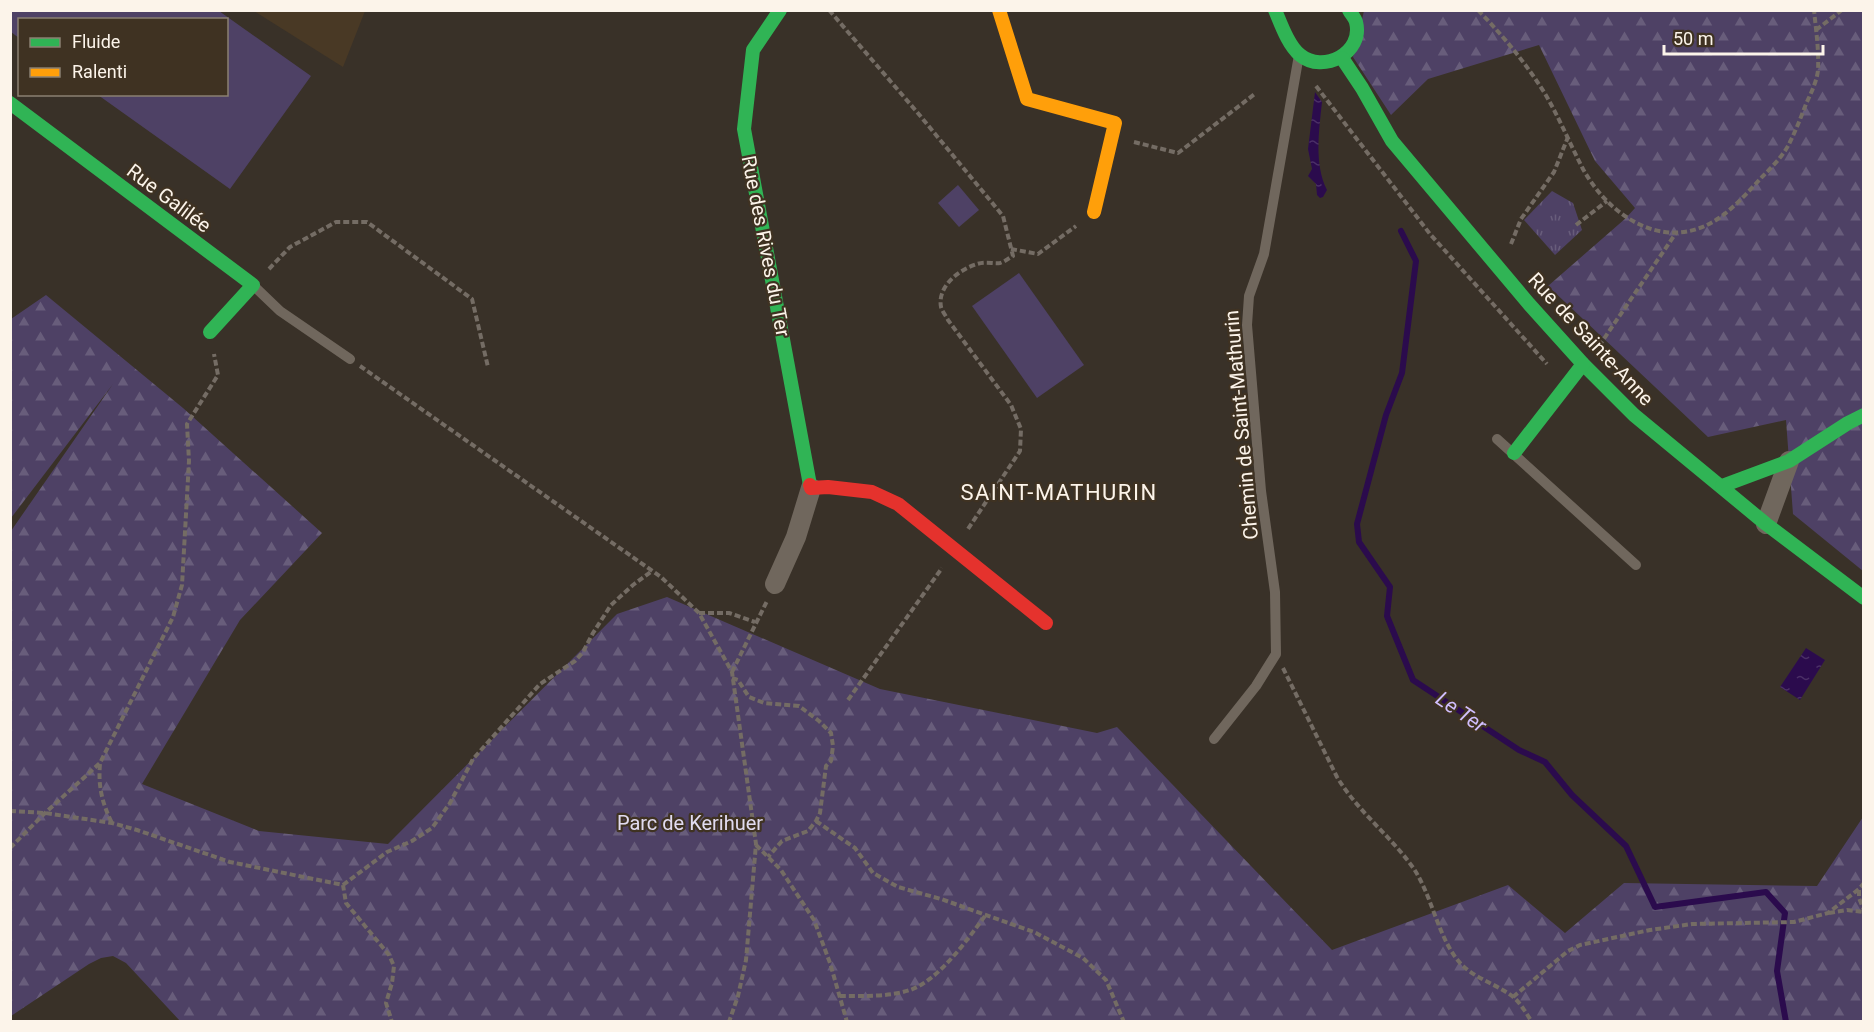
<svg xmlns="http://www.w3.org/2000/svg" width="1874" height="1032" font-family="Roboto,sans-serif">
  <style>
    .built { fill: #493925 }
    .forest { fill: url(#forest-firs) }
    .park { fill: url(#park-tufts) }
    .garden { fill: #4e4165 }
    .water { fill: url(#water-ripples) }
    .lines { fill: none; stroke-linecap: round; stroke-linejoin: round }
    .stream { stroke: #2b0b4d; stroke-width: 6 }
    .path { stroke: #746c64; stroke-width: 4; stroke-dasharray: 6 3; stroke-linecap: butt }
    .lane { stroke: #70675d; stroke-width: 10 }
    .street { stroke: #70675d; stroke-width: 20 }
    .fast { stroke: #30b455; stroke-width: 14 }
    .slow { stroke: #ff9f0a; stroke-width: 14 }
    .jam { stroke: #e5322d; stroke-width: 14 }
    .labels { text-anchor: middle; stroke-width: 4.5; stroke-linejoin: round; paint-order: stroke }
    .street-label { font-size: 20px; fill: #fcf4ea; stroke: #3f3222 }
    .park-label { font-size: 20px; fill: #e1dbf0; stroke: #3f3222 }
    .water-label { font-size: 21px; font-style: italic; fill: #d0befd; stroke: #3f3222 }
    .quarter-label { font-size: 22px; letter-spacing: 1.5px; fill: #fcf4ea; stroke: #3f3222 }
  </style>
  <defs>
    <pattern id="forest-firs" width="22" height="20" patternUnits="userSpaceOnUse" patternTransform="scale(1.5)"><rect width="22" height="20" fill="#4e4165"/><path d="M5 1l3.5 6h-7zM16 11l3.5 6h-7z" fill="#685d7b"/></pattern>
    <pattern id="park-tufts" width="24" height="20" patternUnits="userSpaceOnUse" patternTransform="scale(1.5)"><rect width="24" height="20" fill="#4e4165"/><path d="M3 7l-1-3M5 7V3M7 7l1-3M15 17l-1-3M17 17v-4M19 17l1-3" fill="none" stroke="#685d7b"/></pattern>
    <pattern id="water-ripples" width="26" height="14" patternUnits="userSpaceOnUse" patternTransform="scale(1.5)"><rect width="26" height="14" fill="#2b0b4d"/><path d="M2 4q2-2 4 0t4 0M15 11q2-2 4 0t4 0" fill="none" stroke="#4b2f67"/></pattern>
  </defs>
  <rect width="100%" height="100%" fill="#393128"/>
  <path class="built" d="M 254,11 L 365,11 L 343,67 Z"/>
  <g class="forest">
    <path d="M 1364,11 L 1863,11 L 1863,571 L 1793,514 L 1786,420 L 1708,437 L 1548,286 L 1626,218 L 1635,208 L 1595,161 L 1539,45 L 1428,79 L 1391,115 L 1353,57 Z"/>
    <path d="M 46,295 L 183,408 L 322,533 L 240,620 L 142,784 L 259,831 L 388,844 L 617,614 L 667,597 L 880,689 L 1097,733 L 1117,727 L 1332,950 L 1508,885 L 1565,933 L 1624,883 L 1817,886 L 1863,817 L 1863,1021 L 181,1022 L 126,963 L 113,956 L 101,958 L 89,964 L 11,1016 L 11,531 L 113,384 L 11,518 L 11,319 Z"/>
  </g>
  <path class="park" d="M 1552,191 L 1573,203 L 1582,230 L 1555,255 L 1524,220 Z"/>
  <g class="garden">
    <path d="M 11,10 L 219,11 L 311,76 L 230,189 L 98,95 L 226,94 L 226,20 L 20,20 L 19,38 L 11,32 Z"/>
    <path d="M 958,185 L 979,210 L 959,227 L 938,203 Z"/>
    <path d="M 1019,273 L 1084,365 L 1037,398 L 972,306 Z"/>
  </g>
  <g class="water">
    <path d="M 1315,92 L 1322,102 C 1319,131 1314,164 1327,190 L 1323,197 L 1320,198 L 1317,195 L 1316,184 L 1308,176 L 1312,169 L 1308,149 Z"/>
    <path d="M 1806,648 L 1825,660 L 1800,700 L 1780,687 Z"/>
  </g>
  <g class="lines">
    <path class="stream" d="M 1401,231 L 1416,261 L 1402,373 L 1386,415 L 1357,524 L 1359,542 L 1390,587 L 1387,616 L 1413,680 L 1519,750 L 1545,762 L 1572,795 L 1626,846 L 1655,907 L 1766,892 L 1785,913 L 1777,971 L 1786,1022"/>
    <g class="path">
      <path d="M 829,10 L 917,112 L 1003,216 L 1013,256 C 1009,258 1004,262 1000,263 C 993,264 986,261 977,264 C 960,269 937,286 941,307 C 942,311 946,316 948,320 L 1011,405 L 1021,429 L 1020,451 L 968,529"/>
      <path d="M 1478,10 C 1503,36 1525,62 1544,92 C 1559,117 1570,144 1583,169 C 1610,218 1667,254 1719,218 C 1735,207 1749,191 1762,177 C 1772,167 1784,155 1790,142 C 1796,130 1801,117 1806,104 C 1811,93 1817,81 1818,70 C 1819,50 1816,30 1814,10"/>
      <path d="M 1816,30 L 1842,10"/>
      <path d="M 1316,86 L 1430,234 L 1547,364"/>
      <path d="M 1134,142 L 1178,153 L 1256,93"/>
      <path d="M 1576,225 L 1607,201"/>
      <path d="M 1511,244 L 1521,219 L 1554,172 L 1568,137"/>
      <path d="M 1011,249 L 1038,254 L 1076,226"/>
      <path d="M 269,269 L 290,247 L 336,222 L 367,222 L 472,299 L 488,367"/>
      <path d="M 1599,346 L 1676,233"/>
      <path d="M 360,366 L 661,577 L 699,613 L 732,672 L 756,844 L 746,960 L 738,996 L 729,1022"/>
      <path d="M 699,613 L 729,613 L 755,622"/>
      <path d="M 1283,668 L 1337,777 C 1358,812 1391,836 1414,869 C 1433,898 1438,939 1461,964 C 1476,979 1496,984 1512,996 C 1520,1002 1526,1013 1532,1022"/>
      <path d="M 732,672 L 767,601"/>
      <path d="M 732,678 L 738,680 L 749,697 L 764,703 L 799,706 L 819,721 L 831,733 L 833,746 L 831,761 L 826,766 L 820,813 L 816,821 L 808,831 L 782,841 L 768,857"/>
      <path d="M 848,700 L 942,568"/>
      <path d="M 100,764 C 98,786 102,803 112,823"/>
      <path d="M 10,811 L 45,813 L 112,823 L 137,830 L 230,862 L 343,885 L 346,903 L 389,955 L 394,966 L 392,983 L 386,1003 L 392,1022"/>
      <path d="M 816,821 L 855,848 L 873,873 L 898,887 L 941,899 L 1034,932 L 1083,958 L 1106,980 L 1124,1022"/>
      <path d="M 756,845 L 781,870 L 814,920 L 830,963 L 847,1022"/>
      <path d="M 10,848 L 45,813 L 100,763 L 173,617 L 182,585 L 189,461 L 187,424 L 218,375 L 214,354"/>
      <path d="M 343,885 L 387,852 L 412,841 L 432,828 L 450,803 L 473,759 L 540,684 L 575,661 L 583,652 L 593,633 L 611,605 L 633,585 L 652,571"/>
      <path d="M 1859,890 L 1859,898 L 1864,910"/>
      <path d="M 1829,913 L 1847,910 L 1864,912"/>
      <path d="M 840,996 C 862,996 889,997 910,990 C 939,980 967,940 985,916"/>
      <path d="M 1513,997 L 1568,951 L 1580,945 L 1650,930 L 1692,924 L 1794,922 L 1828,913 L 1859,889 L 1864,883"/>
    </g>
    <g class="lane">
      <path d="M 255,287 L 280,311 L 350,359"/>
      <path d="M 1497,439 L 1636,565"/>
      <path d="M 1214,739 L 1256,686 L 1276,654 L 1275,592 L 1261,491 L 1247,325 L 1249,296 L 1264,254 L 1299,55"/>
    </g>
    <g class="street">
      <path d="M 1766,524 L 1789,461"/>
      <path d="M 775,584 L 796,537 L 811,488"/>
    </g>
    <g class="fast">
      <path d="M 780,10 L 753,50 L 744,129 L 810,485"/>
      <path d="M 1275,10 C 1281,24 1288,45 1300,55 C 1323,74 1364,53 1356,22 C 1355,18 1351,14 1349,10"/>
      <path d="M 1342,58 L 1362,88 L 1392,141 L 1529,304 L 1583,364 L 1634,415 L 1766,524 L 1864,598"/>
      <path d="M 10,103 L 253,285 L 210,332"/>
      <path d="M 1514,453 L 1583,364"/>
      <path d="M 1722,486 L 1789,461 L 1848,423 L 1864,415"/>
    </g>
    <path class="slow" d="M 999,10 L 1027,99 L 1115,123 L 1094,212"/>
    <path class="jam" d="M 810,485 L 811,488 L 828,487 L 872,492 L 898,504 L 1046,623"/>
  </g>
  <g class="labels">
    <g class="street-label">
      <text transform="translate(169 198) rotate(37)" y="7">Rue Galilée</text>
      <text transform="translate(766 246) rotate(79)" y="7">Rue des Rives du Ter</text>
      <text transform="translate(1591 339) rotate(47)" y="7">Rue de Sainte-Anne</text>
      <text transform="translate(1241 425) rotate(-95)" y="7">Chemin de Saint-Mathurin</text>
    </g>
    <g class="park-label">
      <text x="690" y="830">Parc de Kerihuer</text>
    </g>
    <g class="water-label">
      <text transform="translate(1461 712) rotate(34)" y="7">Le Ter</text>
    </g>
    <g class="quarter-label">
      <text x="1059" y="500">SAINT-MATHURIN</text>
    </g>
  </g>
  <rect width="1874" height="1032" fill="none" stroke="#fcf4ea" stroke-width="24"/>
  <rect x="18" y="18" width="210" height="78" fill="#3f3222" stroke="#8b8072" stroke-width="1.5"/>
  <rect x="30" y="38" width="30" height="9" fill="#30b455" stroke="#8b8072" stroke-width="1.5"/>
  <text x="72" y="48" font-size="18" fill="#fcf4ea">Fluide</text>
  <rect x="30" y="68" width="30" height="9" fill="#ff9f0a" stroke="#8b8072" stroke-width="1.5"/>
  <text x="72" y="78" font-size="18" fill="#fcf4ea">Ralenti</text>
  <path d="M1664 45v9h159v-9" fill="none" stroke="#fcf4ea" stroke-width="3"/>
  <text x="1673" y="45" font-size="18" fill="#fcf4ea" stroke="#3f3222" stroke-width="4.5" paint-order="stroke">50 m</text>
</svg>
